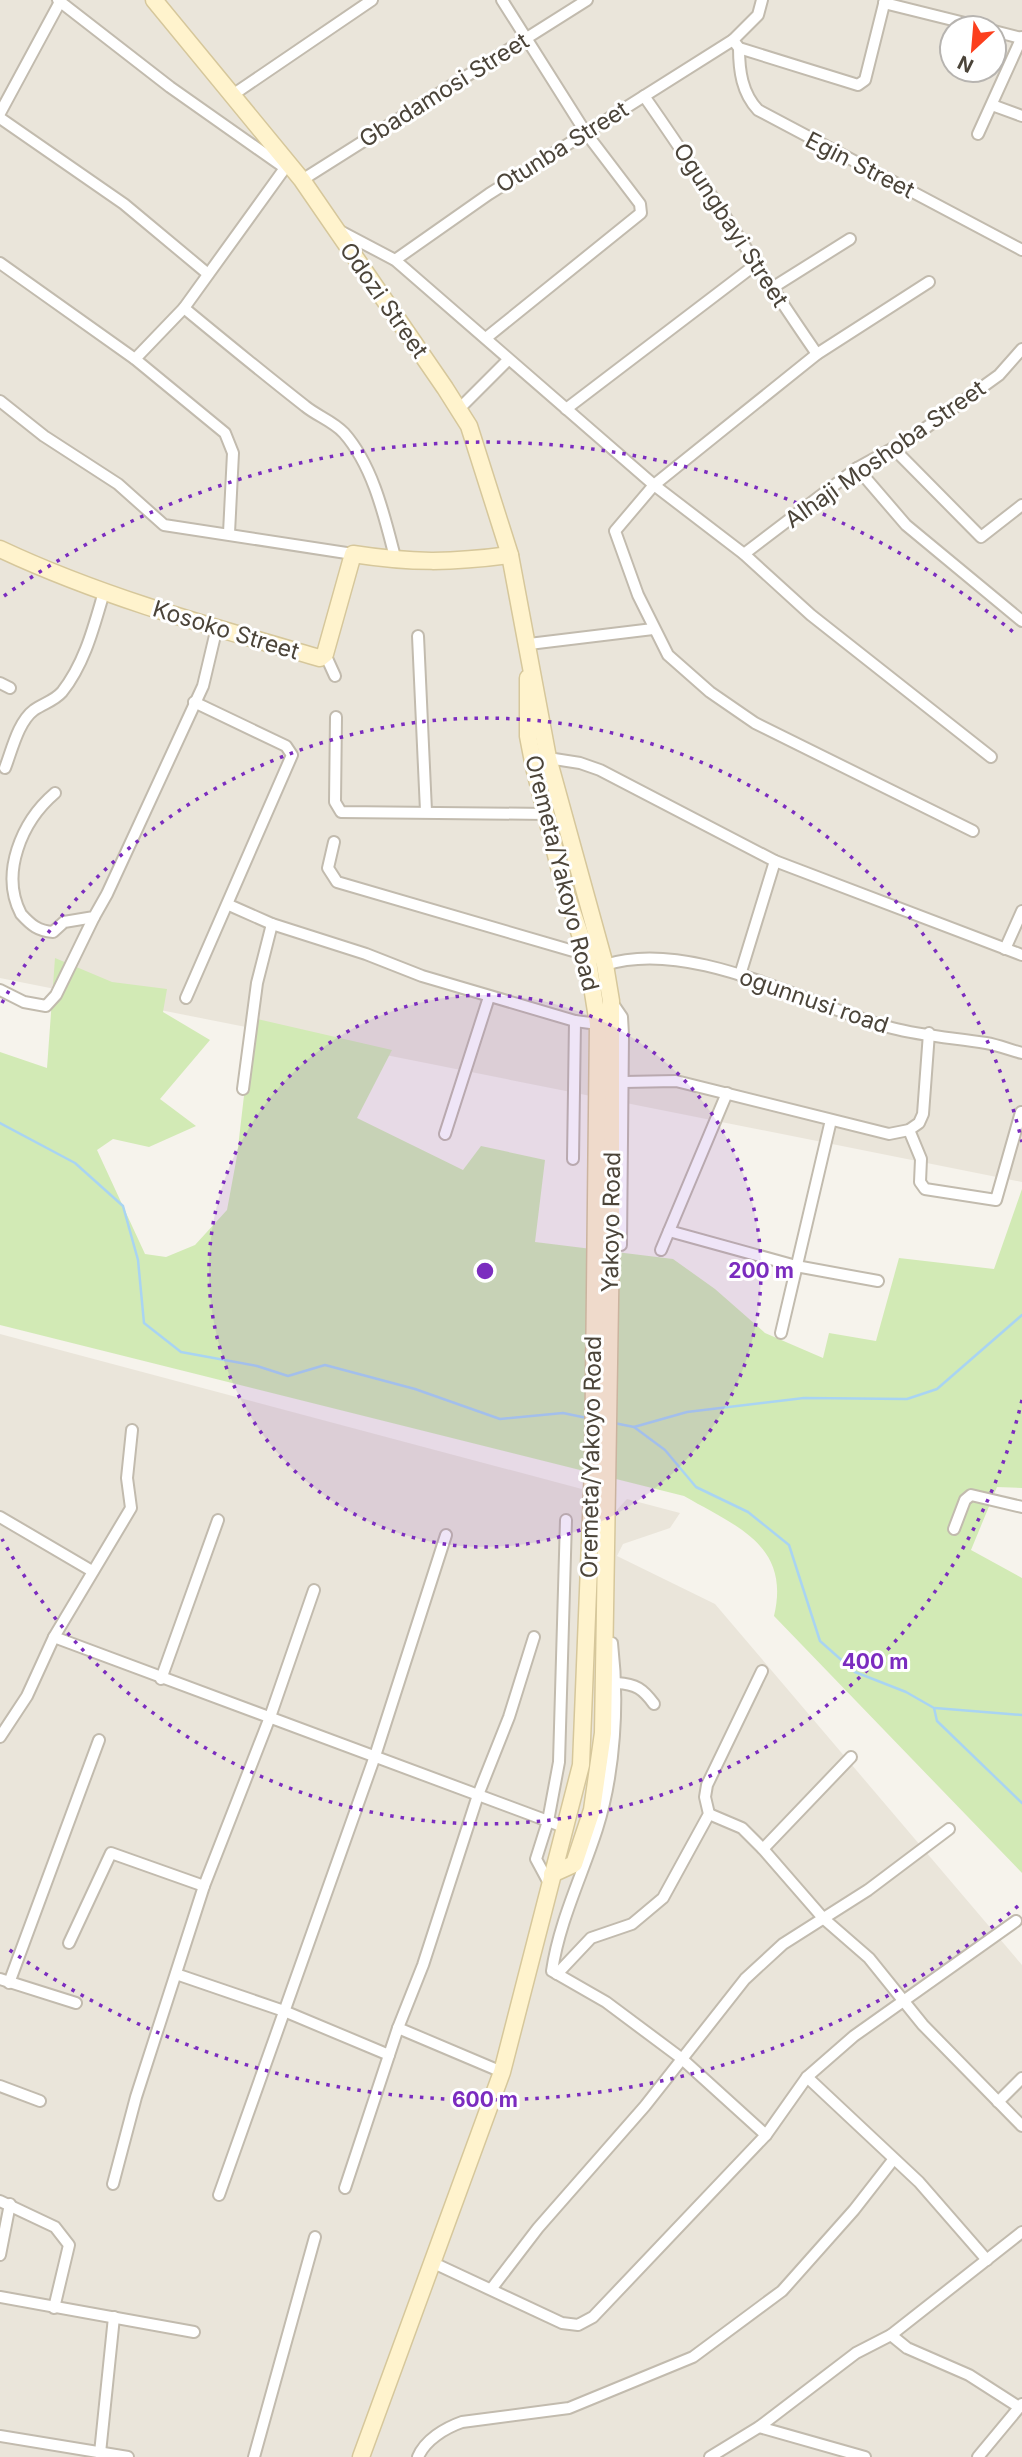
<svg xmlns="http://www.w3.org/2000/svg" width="1022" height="2457" font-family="Inter,sans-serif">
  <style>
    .residential { fill: #eae5da; fill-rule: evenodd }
    .green { fill: #d2eab5 }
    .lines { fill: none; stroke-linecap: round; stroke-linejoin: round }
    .stream { stroke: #a9d4f2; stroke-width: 2.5 }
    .street-casing { stroke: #c2bbae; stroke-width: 14 }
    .secondary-casing { stroke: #d6c79b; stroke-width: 19 }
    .street { stroke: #fff; stroke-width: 10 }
    .secondary { stroke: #fff3cd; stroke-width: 16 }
    .ring { fill: none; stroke: #7b2cbf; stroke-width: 3.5; stroke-dasharray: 3.5 7 }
    .labels { text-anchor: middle; stroke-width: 6; stroke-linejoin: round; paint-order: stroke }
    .street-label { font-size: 23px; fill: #4b4439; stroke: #fff }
    .centre { fill: #7b2cbf; stroke: #fff; stroke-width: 3.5 }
    .ring-label { font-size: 21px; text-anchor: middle; font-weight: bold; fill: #7b2cbf; stroke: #fff; stroke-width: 6; stroke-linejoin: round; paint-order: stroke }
  </style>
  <rect width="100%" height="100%" fill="#f6f3ec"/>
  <g class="residential">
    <path d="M 0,0 L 1022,0 L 1022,1182 L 0,978 ZM 952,28 L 994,28 L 994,70 L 952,70 Z"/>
    <path d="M 0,1334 L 608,1496 L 615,1512 L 627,1499 L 680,1513 L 670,1528 L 623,1544 L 617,1556 L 715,1604 L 1022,1965 L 1022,2457 L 0,2457 Z"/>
  </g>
  <path class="green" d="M 55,958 L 112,982 L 167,989 L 163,1012 L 210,1040 L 160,1099 L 196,1126 L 149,1147 L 113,1139 L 97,1150 L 145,1254 L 166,1257 L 195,1245 L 227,1210 L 237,1156 L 253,1018 L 392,1050 L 357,1118 L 463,1170 L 481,1146 L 545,1160 L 535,1242 L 673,1259 L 715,1289 L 765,1333 L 823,1358 L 829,1333 L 876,1341 L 899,1258 L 994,1269 L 1022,1189 L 1022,1488 L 997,1487 L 971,1550 L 1022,1578 L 1022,1873 L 774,1616 C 791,1545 736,1526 684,1496 L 0,1325 L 0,1052 L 47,1068 Z"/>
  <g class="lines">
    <g class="stream">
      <path d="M 0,1123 L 75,1163 L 123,1206 L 138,1260 L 144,1323 L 181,1352 L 257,1366 L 288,1376 L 325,1365 L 415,1389 L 500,1419 L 563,1413 L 587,1418"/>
      <path d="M 614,1423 L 634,1427 L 665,1450 L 696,1487 L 748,1512 L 789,1545 L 820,1641 L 855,1672 L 906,1692 L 934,1708 L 937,1721 L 1022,1803"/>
      <path d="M 634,1427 L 687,1412 L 804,1398 L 907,1399 L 937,1389 L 1022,1315"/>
      <path d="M 935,1708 L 1022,1715"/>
    </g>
    <g class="street-casing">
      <g id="street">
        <path d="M 58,0 L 170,87 L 285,168"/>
        <path d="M 762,0 L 758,15 L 733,40 L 739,48 L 858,85 L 865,80 L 885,0"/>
        <path d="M 884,3 L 985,28"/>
        <path d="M 994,31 L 1021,38"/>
        <path d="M 739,48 C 739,71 742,93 758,110 L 1022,250"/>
        <path d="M 234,94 L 372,0"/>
        <path d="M 644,96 C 704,181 758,269 817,354"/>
        <path d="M 992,105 L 1022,116"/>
        <path d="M 0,113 L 61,0"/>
        <path d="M 0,118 L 124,204 L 208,274"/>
        <path d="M 978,134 L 1022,37"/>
        <path d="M 302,180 L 587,0"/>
        <path d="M 338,230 L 395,260 L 654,485 L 744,554 L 811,615 L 991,757"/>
        <path d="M 395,260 L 489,194 L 733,40"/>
        <path d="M 0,263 L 135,359 L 225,433 L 233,453 L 229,533"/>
        <path d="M 929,282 L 817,354 L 654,485 L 615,531 L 638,595 L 668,655 L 710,692 L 755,723 L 973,831"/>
        <path d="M 772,288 L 850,239"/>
        <path d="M 184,308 C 224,341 264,374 305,406 C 317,416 333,421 344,433 C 374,467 385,519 396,561"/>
        <path d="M 486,338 L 641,213 L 640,204 L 586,133 L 502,0"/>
        <path d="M 135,359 L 184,308 L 285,168 L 284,164"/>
        <path d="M 0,401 L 44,436 L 118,484 L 164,525 L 353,554"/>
        <path d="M 566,409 L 755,265"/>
        <path d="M 458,410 L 508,360"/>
        <path d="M 894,449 L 981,537 L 1022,505"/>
        <path d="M 857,468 L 906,525 L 1022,621"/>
        <path d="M 744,554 L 857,468 L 913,437 L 999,375 L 1022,349"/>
        <path d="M 418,636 L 426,811"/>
        <path d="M 529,644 L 653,629"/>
        <path d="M 325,654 L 335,676"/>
        <path d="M 0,683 L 10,688"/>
        <path d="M 336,717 L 335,802 L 341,812 L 547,814"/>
        <path d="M 548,758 L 580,763 L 600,770 L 775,861 L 1022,955"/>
        <path d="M 5,768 C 12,750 18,722 34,710 C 44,703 54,701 62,692 C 85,663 94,626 104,592"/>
        <path d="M 55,793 C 21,822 0,874 21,914 C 31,925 38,931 53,932 L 64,922 L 94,917 L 107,894 L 203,686 L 217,627"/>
        <path d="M 334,842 L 328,868 L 337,882 L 587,955"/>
        <path d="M 229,905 L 272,924 L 366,954 L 422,976 L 575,1021 L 598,1024"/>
        <path d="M 1005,949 L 1022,911"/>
        <path d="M 605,965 C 691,937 808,1006 892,1028 C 922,1036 955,1038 986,1043 C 998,1045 1010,1050 1022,1053"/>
        <path d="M 740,975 L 775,861"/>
        <path d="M 0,990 L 24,1002 L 46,1006 L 56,995 L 94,917"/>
        <path d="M 186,998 L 292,755 L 286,746 L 194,702"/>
        <path d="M 611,1001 L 622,1017 L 623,1035 L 621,1245"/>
        <path d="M 624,1082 L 676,1081 L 889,1134 L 909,1130 L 919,1123 L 923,1114 L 929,1033"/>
        <path d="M 243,1089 L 257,983 L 272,924"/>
        <path d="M 909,1130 L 921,1159 L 920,1182 L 925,1189 L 996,1200 L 1021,1112"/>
        <path d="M 445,1134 L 489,997"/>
        <path d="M 573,1159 L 575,1021"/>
        <path d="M 669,1231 L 796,1266 L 878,1281"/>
        <path d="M 661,1250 L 727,1093"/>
        <path d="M 781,1333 L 831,1120"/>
        <path d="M 0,1517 L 92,1571"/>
        <path d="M 954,1529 L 965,1500 L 971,1495 L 1022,1507"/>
        <path d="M 54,1637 L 564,1827"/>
        <path d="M 612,1643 C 619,1702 615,1772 597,1829 C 582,1876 559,1922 552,1971 L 606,2002 L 681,2058 L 766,2135"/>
        <path d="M 161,1679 L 218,1520"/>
        <path d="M 617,1683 C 636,1684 643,1689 654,1704"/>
        <path d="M 0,1737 L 27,1696 L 54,1637 L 131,1508 L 127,1478 L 132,1430"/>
        <path d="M 709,1814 L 742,1828 L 763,1849 L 823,1918 L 869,1958 L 923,2025 L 1022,2126"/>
        <path d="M 763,1849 L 851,1757"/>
        <path d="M 550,1885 L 536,1859 L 548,1821 L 559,1762 L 566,1520"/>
        <path d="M 69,1943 L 111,1853 L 204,1886"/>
        <path d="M 176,1974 L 284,2011 L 389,2055"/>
        <path d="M 557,1974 L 591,1938 L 632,1924 L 663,1898 L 709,1814 L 705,1797 L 707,1785 L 762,1671"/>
        <path d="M 0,1979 L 76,2003"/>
        <path d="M 9,1983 L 99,1740"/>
        <path d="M 398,2028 L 502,2072"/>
        <path d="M 807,2077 L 919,2182 L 987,2260"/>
        <path d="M 0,2086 L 40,2101"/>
        <path d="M 998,2102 L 1022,2078"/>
        <path d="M 113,2184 L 136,2097 L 204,1886 L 270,1717 L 314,1590"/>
        <path d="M 345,2188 L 398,2028 L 423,1965 L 478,1795 L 509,1717 L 534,1637"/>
        <path d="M 219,2195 L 375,1756 L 446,1535"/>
        <path d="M 0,2201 L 55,2227 L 69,2245 L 54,2308"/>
        <path d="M 0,2255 L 10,2204"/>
        <path d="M 440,2266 L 562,2323 L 578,2325 L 593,2317 L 766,2135 L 807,2077 L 854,2036 L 1016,1921"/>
        <path d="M 492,2288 L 538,2228 L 645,2106 L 745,1979 L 783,1944 L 868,1890 L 949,1829"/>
        <path d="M 0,2297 L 194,2332"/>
        <path d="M 891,2335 L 907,2348 L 969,2375 L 1019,2407"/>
        <path d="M 759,2427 L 865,2457"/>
        <path d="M 0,2436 L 128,2457"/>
        <path d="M 100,2453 L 114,2317"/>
        <path d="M 254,2457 L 315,2237"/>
        <path d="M 418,2457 C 425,2440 445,2428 462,2422 L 569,2408 L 693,2357 L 782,2291 L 854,2210 L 893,2160"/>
        <path d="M 710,2457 L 759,2427 L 856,2353 L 891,2335 L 1022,2232"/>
        <path d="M 978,2457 L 1022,2404"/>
      </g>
    </g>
    <g class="secondary-casing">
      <g id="secondary">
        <path d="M 154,0 L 302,180 L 445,388 L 469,426 L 510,555 L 548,758 L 605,965 L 611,1001 L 611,1240 L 603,1733 L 592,1810 L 574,1864 L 552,1874"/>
        <path d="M 0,549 C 102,597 212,627 320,658 L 325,654 L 353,554 C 411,563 451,563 510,555"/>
        <path d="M 361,2457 L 502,2072 L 581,1765 L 593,1467 L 598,1024 L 587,955 L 564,887 L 534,767 L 528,736 L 528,678"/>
      </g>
    </g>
    <use href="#street" class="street"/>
    <use href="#secondary" class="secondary"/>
  </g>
  <circle cx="485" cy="1271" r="276" fill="#7b2cbf" fill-opacity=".12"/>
  <g class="ring">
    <circle cx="485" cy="1271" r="276"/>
    <path d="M1022 1400A552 552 0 0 1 2 1539M2 1003A552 552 0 0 1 1022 1142"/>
    <path d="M1018 1906A829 829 0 0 1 4 1946M4 596A829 829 0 0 1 1018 636"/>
  </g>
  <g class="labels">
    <g class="street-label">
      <text transform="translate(444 90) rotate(-32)" y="8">Gbadamosi Street</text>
      <text transform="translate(562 147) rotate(-32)" y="8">Otunba Street</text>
      <text transform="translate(860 165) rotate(27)" y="8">Egin Street</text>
      <text transform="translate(731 225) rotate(57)" y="8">Ogungbayi Street</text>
      <text transform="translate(384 300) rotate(55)" y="8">Odozi Street</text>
      <text transform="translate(885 454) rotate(-35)" y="8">Alhaji Moshoba Street</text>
      <text transform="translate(226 630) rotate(17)" y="8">Kosoko Street</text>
      <text transform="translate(562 873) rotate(76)" y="8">Oremeta/Yakoyo Road</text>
      <text transform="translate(814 1001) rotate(19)" y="8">ogunnusi road</text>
      <text transform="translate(611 1222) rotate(-89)" y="8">Yakoyo Road</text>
      <text transform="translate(591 1457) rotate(-89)" y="8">Oremeta/Yakoyo Road</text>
    </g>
  </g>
  <circle cx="485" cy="1271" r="10" class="centre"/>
  <g class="ring-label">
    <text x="761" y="1278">200 m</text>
    <text x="875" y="1669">400 m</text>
    <text x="485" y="2107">600 m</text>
  </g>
  <g transform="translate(973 49) rotate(206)"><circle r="33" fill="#ffffff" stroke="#b7b4b0" stroke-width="2"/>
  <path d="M0-5L12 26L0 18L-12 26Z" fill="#fc3f1d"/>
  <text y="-10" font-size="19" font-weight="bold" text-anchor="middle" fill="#4b4439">N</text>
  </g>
</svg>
